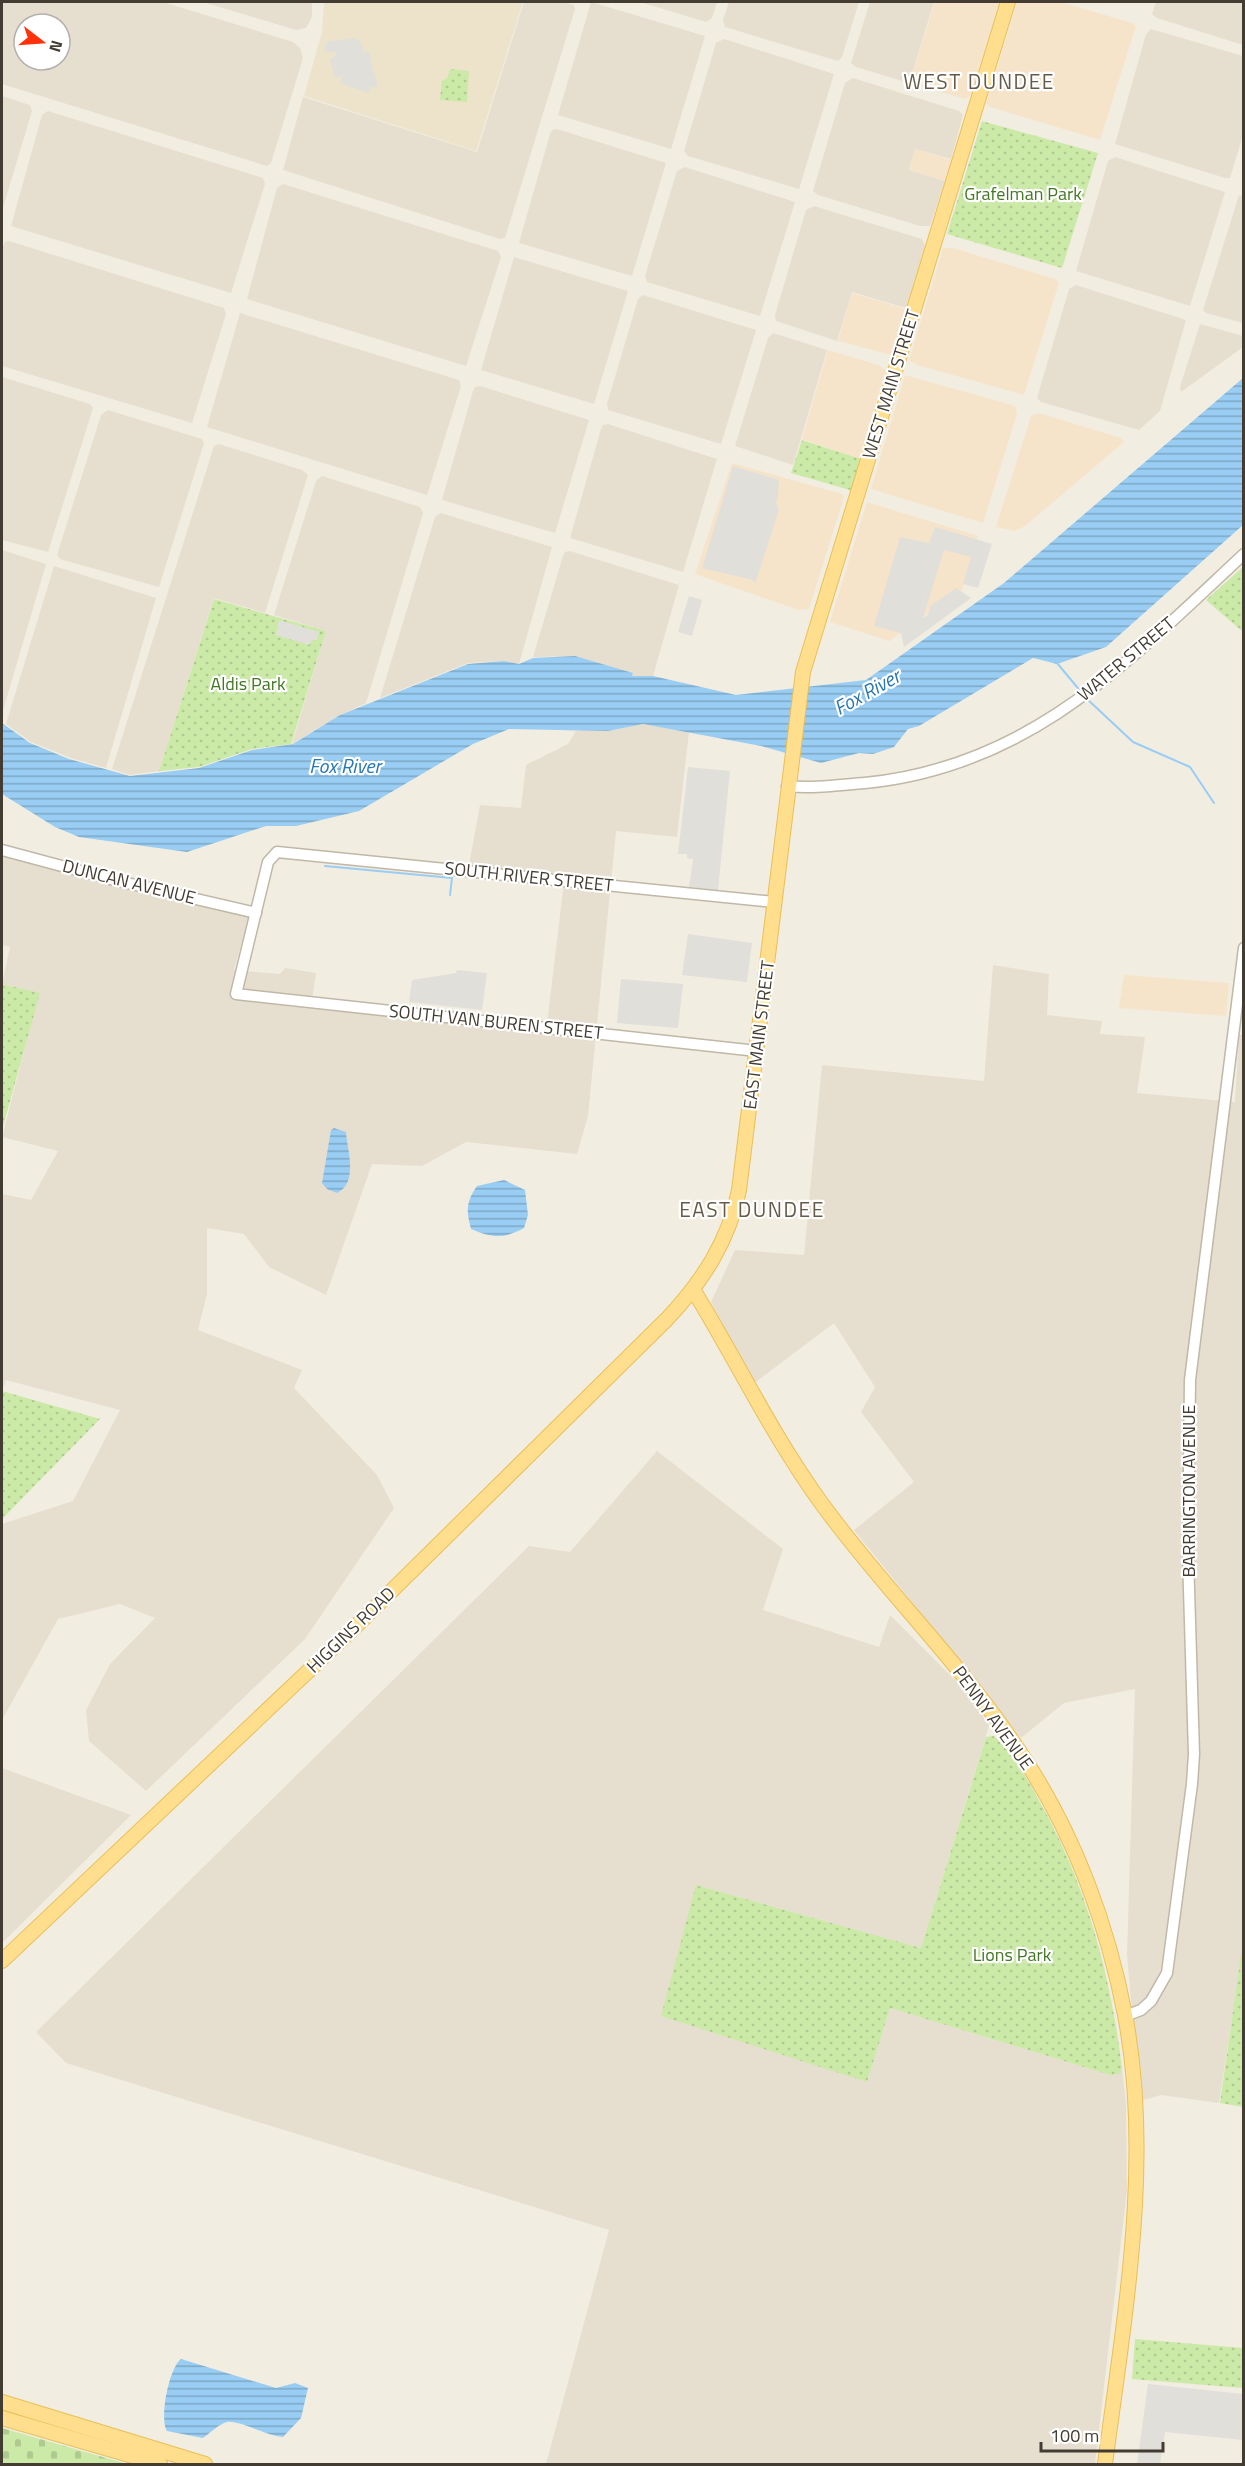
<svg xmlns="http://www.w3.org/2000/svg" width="1245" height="2466" font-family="'Titillium Web',sans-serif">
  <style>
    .residential { fill: #e6dfcf; fill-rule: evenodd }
    .commercial { fill: #f6e4ca }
    .education { fill: #ece3ca }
    .cemetery { fill: url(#cemetery-stones) }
    .park { fill: url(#park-dots) }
    .parking { fill: #e1dfda }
    .water { fill: url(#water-rules) }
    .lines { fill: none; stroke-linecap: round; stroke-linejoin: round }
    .stream { stroke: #99cdf3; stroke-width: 2 }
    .tertiary-casing { stroke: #c0b8a7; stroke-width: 13 }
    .primary-casing { stroke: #e9bf58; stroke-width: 16 }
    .tertiary { stroke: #fff; stroke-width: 10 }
    .primary { stroke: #ffdf8d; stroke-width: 14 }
    .labels { text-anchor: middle; stroke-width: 4.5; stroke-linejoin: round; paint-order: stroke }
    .park-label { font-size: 18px; fill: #427723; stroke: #fff }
    .street-label { font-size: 18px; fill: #433c32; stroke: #fff }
    .water-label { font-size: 20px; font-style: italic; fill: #2777b3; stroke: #fff }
    .quarter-label { font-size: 21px; letter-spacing: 1.5px; fill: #665b49; stroke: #fff }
  </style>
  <defs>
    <pattern id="cemetery-stones" width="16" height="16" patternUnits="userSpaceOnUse" patternTransform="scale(1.5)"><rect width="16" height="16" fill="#cbe9a7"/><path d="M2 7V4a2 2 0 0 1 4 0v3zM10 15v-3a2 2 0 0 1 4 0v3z" fill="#b0c990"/></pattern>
    <pattern id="park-dots" width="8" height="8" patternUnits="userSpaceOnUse" patternTransform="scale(1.5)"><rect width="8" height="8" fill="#cbe9a7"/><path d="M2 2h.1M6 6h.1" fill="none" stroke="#b0c990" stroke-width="1.8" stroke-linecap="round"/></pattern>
    <pattern id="water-rules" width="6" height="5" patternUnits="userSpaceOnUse" patternTransform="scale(1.5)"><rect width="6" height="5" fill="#99cdf3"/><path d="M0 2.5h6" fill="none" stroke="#7ea8c5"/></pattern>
  </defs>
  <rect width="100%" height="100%" fill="#f2ede1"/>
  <g class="residential">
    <path d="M 2,2 L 163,2 L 293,42 L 300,48 L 303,58 L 271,163 L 267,166 L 2,84 ZM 24,24 L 60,24 L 60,60 L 24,60 Z"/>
    <path d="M 203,2 L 312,2 L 312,17 L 306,28 L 296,30 Z"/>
    <path d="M 524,2 L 564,2 L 574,5 L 575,9 L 505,238 L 500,239 L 283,170 L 303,97 L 477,152 Z"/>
    <path d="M 591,2 L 705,36 L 671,149 L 558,115 Z"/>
    <path d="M 640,2 L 717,2 L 712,18 L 706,22 Z"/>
    <path d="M 729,2 L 859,2 L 842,57 L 838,61 L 725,27 L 723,20 Z"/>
    <path d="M 870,2 L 934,2 L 909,83 L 856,67 L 851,63 Z"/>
    <path d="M 1156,2 L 1243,2 L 1243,45 L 1157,18 L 1152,14 Z"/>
    <path d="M 1151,29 L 1243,56 L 1243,135 L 1230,178 L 1225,178 L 1115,144 L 1146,34 Z"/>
    <path d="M 724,39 L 834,74 L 799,189 L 688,156 L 684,151 L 716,43 Z"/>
    <path d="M 853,78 L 959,111 L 963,115 L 951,159 L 915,149 L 909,170 L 945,181 L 930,226 L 920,226 L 818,195 L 813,191 L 845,83 Z"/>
    <path d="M 2,96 L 30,105 L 32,111 L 2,211 Z"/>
    <path d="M 48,111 L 263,178 L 265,184 L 231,293 L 11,226 L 42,115 Z"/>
    <path d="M 557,129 L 666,163 L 632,276 L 519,243 L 550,134 L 552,130 Z"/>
    <path d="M 1115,157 L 1225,192 L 1190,306 L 1076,271 L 1108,161 Z"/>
    <path d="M 685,167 L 795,202 L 760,316 L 647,282 L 645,276 L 677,171 Z"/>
    <path d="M 283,184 L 498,251 L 501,257 L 466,366 L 247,299 L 277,188 Z"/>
    <path d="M 1239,195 L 1244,196 L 1243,323 L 1206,313 L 1203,310 Z"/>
    <path d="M 814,206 L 922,239 L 925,246 L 906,308 L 852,292 L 837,341 L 776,321 L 775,315 L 806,210 Z"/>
    <path d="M 9,241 L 224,308 L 226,314 L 192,423 L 2,366 L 2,248 L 5,242 Z"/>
    <path d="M 514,257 L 628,291 L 594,404 L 481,370 Z"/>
    <path d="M 1076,285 L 1186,320 L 1160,411 L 1139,430 L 1041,402 L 1037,398 L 1069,289 Z"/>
    <path d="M 643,295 L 756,330 L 721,444 L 608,410 L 607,404 L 638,299 Z"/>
    <path d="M 240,313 L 459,380 L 461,386 L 427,495 L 207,427 Z"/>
    <path d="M 1200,324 L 1243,336 L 1243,347 L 1181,392 L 1180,387 Z"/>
    <path d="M 773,333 L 827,350 L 793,465 L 735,446 L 768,338 Z"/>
    <path d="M 2,377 L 90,404 L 93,408 L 48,552 L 2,540 Z"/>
    <path d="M 480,386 L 589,420 L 555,533 L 442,500 L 473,391 L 475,387 Z"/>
    <path d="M 108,410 L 202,439 L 204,443 L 159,587 L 60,559 L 57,555 L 101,415 Z"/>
    <path d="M 608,424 L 717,459 L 683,572 L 570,538 L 601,429 L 603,425 Z"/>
    <path d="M 219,444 L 302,470 L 308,475 L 265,613 L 214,598 L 159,771 L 130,775 L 112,769 L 214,446 Z"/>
    <path d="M 322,476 L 420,507 L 423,513 L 366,703 L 340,715 L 292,744 L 326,631 L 274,615 L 316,481 Z"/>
    <path d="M 441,513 L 552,547 L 519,664 L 504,661 L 468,663 L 380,698 L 435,517 Z"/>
    <path d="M 2,550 L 46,564 L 2,714 Z"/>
    <path d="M 570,551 L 679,585 L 653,676 L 632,676 L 633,673 L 575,656 L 533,657 L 563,556 L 565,552 Z"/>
    <path d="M 54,566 L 156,598 L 106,768 L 71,758 L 31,742 L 6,724 Z"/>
    <path d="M 643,724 L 689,732 L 677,837 L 616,831 L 588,1116 L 577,1154 L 466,1142 L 422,1166 L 372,1164 L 326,1295 L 269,1267 L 244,1234 L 207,1228 L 207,1294 L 198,1330 L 302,1370 L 294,1388 L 377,1475 L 394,1508 L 305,1639 L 146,1791 L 89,1741 L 86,1710 L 110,1664 L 155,1618 L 120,1604 L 58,1619 L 2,1720 L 2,1727 L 2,1524 L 73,1501 L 120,1410 L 6,1380 L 2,1391 L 2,1194 L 31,1200 L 58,1151 L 2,1137 L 39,993 L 2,984 L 10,947 L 2,945 L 2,855 L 165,899 L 249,916 L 234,970 L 280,974 L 285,968 L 316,973 L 311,1006 L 546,1032 L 565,874 L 469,865 L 480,805 L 521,808 L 526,765 L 568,744 L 576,731 L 608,731 Z"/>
    <path d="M 993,965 L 1049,974 L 1047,1015 L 1102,1021 L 1100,1034 L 1145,1037 L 1137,1093 L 1235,1102 L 1239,1035 L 1243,1035 L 1244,1940 L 1219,2103 L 1161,2095 L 1140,2101 L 1127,1955 L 1135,1689 L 1064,1703 L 1021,1738 L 854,1530 L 914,1482 L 861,1412 L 875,1387 L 834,1323 L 753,1384 L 711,1302 L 735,1250 L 804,1255 L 822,1065 L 984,1081 Z"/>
    <path d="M 657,1451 L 783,1549 L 763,1610 L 879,1647 L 890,1615 L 968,1693 L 989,1726 L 921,1948 L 696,1885 L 867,2082 L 890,2008 L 1110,2075 L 1119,2074 L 1122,2068 L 1126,2103 L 1127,2190 L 1095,2464 L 546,2464 L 609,2230 L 66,2063 L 36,2032 L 529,1546 L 570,1552 Z"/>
    <path d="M 2,1768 L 131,1815 L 2,1943 Z"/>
  </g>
  <g class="commercial">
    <path d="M 935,2 L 1000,2 L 971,95 L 965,99 L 909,83 Z"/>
    <path d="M 1017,2 L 1061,2 L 1132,23 L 1136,26 L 1100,140 L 990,107 L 986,103 Z"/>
    <path d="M 915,149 L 951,160 L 945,181 L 909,170 Z"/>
    <path d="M 943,248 L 953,248 L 1055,279 L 1059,283 L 1024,395 L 917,365 L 909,360 Z"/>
    <path d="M 852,293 L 906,309 L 891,355 L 838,341 Z"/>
    <path d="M 828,350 L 878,365 L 886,370 L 859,459 L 802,439 Z"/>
    <path d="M 905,375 L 1015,406 L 1017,414 L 983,523 L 871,489 Z"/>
    <path d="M 1039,413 L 1121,438 L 1124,442 L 1025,526 L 1015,531 L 996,527 L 1031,416 Z"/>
    <path d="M 732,463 L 842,494 L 844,497 L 809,609 L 799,610 L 695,574 Z"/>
    <path d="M 867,502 L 978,536 L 962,590 L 889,641 L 830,622 Z"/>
    <path d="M 1124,975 L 1229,983 L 1226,1016 L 1119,1008 Z"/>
  </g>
  <path class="education" d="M 324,2 L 523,2 L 476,151 L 304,96 L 322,32 Z"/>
  <path class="cemetery" d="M 2,2428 L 127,2464 L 2,2464 Z"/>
  <g class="park">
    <path d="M 450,69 L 469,71 L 467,102 L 440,100 L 442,81 L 448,77 Z"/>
    <path d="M 982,121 L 1098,153 L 1062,268 L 947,234 Z"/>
    <path d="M 802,440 L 867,461 L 857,492 L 791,473 Z"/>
    <path d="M 1243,567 L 1243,632 L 1206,600 Z"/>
    <path d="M 214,599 L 326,631 L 291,744 L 252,749 L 199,767 L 159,771 Z"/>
    <path d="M 2,984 L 40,993 L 2,1130 Z"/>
    <path d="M 2,1391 L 100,1419 L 2,1519 Z"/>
    <path d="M 994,1736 C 1018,1759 1031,1786 1047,1815 C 1089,1895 1111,1978 1122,2068 L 1120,2074 L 1110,2075 L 890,2008 L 867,2082 L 661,2016 L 696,1885 L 921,1948 L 986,1737 Z"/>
    <path d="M 1243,1941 L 1243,2107 L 1220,2103 Z"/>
    <path d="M 1135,2339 L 1243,2348 L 1243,2388 L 1132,2379 Z"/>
  </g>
  <g class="parking">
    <path d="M 354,38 L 360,41 L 364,52 L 369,51 L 378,88 L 371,86 L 369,93 L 340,83 L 343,76 L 335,78 L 330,59 L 336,56 L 336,53 L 324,51 L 326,42 Z"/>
    <path d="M 733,466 L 779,480 L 778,497 L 776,502 L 779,510 L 755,584 L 753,580 L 702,568 Z"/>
    <path d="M 935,527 L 992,544 L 978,588 L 963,584 L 971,557 L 944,550 L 923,618 L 928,615 L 930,606 L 956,588 L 971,598 L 904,647 L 901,633 L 874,626 L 900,537 L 929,543 Z"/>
    <path d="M 689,596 L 702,600 L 692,636 L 678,632 Z"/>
    <path d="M 279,620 L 319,632 L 317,640 L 312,640 L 309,645 L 276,635 Z"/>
    <path d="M 688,767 L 730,771 L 718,890 L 689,887 L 693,859 L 687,858 L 687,854 L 678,854 Z"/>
    <path d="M 688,934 L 752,943 L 747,982 L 682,975 Z"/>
    <path d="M 457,970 L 487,973 L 482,1010 L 409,1002 L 412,980 L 456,973 Z"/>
    <path d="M 621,979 L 683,984 L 678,1028 L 617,1023 Z"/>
    <path d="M 1148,2384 L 1243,2394 L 1243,2440 L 1165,2432 L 1160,2464 L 1137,2464 Z"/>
  </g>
  <g class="water">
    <path d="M 1243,378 L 1243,525 L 1106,647 L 1057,664 L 1033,658 L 919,726 L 908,729 L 894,747 L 873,754 L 859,753 L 821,763 L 761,746 L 643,724 L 608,731 L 509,729 L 473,744 L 359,811 L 296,826 L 266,826 L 187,852 L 79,837 L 55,827 L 2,794 L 2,723 L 30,743 L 69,759 L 130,776 L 199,768 L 252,750 L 293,744 L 340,715 L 468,664 L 504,661 L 519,664 L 533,658 L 575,656 L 633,673 L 632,676 L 653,676 L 736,695 L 866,680 L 1004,583 Z"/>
    <path d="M 334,1128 L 346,1132 C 347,1149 359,1183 337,1193 L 327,1189 L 322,1183 L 331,1130 Z"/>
    <path d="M 504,1180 L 525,1190 L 528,1215 L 524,1228 C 504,1239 492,1238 471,1229 C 466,1210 466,1202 477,1186 Z"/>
    <path d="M 181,2359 L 276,2388 L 295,2383 L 308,2388 L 301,2418 L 283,2437 C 266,2436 240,2420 227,2422 C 219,2424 210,2433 203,2438 L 167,2431 C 159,2419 169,2368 181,2359 Z"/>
  </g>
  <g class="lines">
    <g class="stream">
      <path d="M 1057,663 L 1082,693"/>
      <path d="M 1086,698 L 1133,742 L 1190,767 L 1214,803"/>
      <path d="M 325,866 L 452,878 L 450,895"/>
    </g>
    <g class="tertiary-casing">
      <g id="tertiary">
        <path d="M 787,786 C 814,789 839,785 865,783 C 1030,767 1129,661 1244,554"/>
        <path d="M 2,850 L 114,880 L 256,913"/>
        <path d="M 757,1051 L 236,994 L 268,862 L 277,852 L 774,902"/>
        <path d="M 1125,2016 L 1141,2010 L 1151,2001 L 1167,1973 L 1192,1784 L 1194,1754 L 1188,1556 L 1190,1380 L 1244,948"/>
      </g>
    </g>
    <g class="primary-casing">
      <g id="primary">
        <path d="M 694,1291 C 737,1361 773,1437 822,1504 C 886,1592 966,1668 1025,1760 C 1075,1836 1108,1926 1125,2015 C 1153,2160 1124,2319 1105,2464"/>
        <path d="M 2,1961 L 355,1627 L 667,1319 C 702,1282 729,1241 739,1190 L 803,672 L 1008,2"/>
        <path d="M 2,2402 L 205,2464"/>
        <path d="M 2,2418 L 160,2464"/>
      </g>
    </g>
    <use href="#tertiary" class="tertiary"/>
    <use href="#primary" class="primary"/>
  </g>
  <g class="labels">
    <g class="park-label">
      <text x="1023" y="200">Grafelman Park</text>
      <text x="248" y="690">Aldis Park</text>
      <text x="1012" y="1961">Lions Park</text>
    </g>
    <g class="street-label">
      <text transform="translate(891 384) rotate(-73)" y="6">WEST MAIN STREET</text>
      <text transform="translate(1126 659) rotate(-40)" y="6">WATER STREET</text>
      <text transform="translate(529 877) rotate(6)" y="6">SOUTH RIVER STREET</text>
      <text transform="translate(129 882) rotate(14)" y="6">DUNCAN AVENUE</text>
      <text transform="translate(496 1022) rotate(6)" y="6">SOUTH VAN BUREN STREET</text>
      <text transform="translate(759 1035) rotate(-83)" y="6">EAST MAIN STREET</text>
      <text transform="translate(1189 1491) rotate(-90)" y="6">BARRINGTON AVENUE</text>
      <text transform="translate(351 1630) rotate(-44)" y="6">HIGGINS ROAD</text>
      <text transform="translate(993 1718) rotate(54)" y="6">PENNY AVENUE</text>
    </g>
    <g class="water-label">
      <text transform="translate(867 692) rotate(-29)" y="7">Fox River</text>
      <text x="345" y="773">Fox River</text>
    </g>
    <g class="quarter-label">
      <text x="979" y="89">WEST DUNDEE</text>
      <text x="752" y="1217">EAST DUNDEE</text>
    </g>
  </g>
  <rect width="1245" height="2466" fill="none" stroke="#433c32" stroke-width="6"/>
  <g transform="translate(42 42) rotate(107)"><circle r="28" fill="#ffffff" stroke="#b4b1ad" stroke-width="1.5"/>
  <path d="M0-4.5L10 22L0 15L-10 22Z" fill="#ff320b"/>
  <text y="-9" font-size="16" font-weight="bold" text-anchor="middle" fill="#433c32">N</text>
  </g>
  <path d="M1041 2442v9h122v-9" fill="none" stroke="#433c32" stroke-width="3"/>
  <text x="1050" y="2442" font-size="18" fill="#433c32" stroke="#ffffff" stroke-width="4.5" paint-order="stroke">100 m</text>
</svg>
